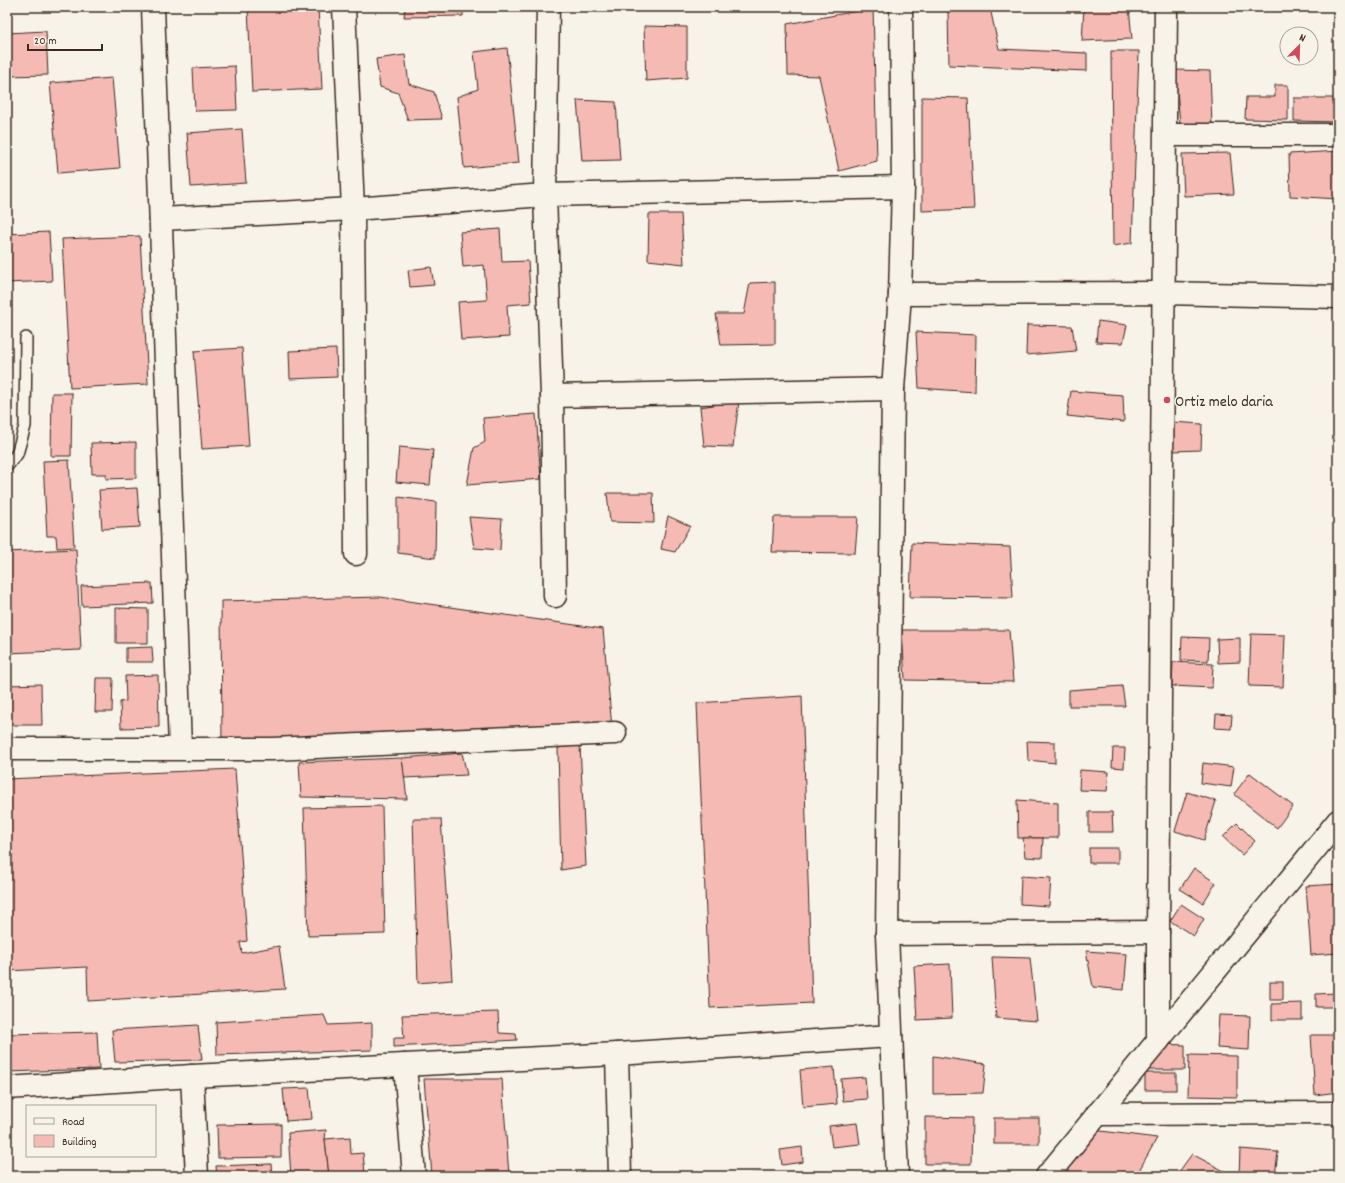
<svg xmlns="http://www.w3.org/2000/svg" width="1345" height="1183" font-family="Dekko,sans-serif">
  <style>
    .building { fill: #f6bab4; stroke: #3b2a1e }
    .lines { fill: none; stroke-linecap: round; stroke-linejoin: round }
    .lane-casing { stroke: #3b2a1e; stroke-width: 14 }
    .street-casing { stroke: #3b2a1e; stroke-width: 25 }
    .lane { stroke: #f7f3e8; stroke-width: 11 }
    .street { stroke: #f7f3e8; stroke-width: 22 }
    .poi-dot { fill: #d1495b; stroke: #f7f3e8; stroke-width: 1.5 }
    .labels { text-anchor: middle; stroke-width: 3; stroke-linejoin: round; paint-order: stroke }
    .poi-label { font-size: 16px; fill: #3b2a1e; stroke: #f7f3e8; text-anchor: start }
  </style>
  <rect width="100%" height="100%" fill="#f7f3e8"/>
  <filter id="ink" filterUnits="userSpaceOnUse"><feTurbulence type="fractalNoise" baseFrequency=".025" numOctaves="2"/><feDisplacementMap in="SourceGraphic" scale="8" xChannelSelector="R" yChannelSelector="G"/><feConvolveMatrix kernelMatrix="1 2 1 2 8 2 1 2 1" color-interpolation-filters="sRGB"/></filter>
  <g filter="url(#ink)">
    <g class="building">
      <path d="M 248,7 L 318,7 L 322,89 L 252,92 Z"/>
      <path d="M 405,7 L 463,7 L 463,16 L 404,17 Z"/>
      <path d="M 1084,7 L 1129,7 L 1132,39 L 1082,41 Z"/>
      <path d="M 873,8 L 877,161 L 839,171 L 819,76 L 788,75 L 787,24 Z"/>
      <path d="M 990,8 L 999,49 L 1087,53 L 1087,71 L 949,65 L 948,9 Z"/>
      <path d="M 644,26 L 687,27 L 687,78 L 646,81 Z"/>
      <path d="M 46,31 L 48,75 L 7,76 L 7,33 Z"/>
      <path d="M 507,48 L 519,163 L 464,168 L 457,97 L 478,89 L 474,52 Z"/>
      <path d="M 1111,51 L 1139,51 L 1132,243 L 1113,246 Z"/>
      <path d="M 405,55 L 409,84 L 434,92 L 442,119 L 408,120 L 398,93 L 380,87 L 376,59 Z"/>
      <path d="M 235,66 L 237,110 L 195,111 L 193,68 Z"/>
      <path d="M 1175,70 L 1210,71 L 1212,126 L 1180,123 Z"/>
      <path d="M 112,78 L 120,168 L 58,173 L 50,83 Z"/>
      <path d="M 1275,85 L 1288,85 L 1288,120 L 1245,119 L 1246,97 L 1275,97 Z"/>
      <path d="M 922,97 L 968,98 L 974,209 L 922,211 Z"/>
      <path d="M 1294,98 L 1338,98 L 1338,122 L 1294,121 Z"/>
      <path d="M 577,100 L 616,102 L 620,160 L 582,161 Z"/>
      <path d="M 242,129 L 246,183 L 191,187 L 187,133 Z"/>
      <path d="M 1338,151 L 1338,199 L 1290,196 L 1289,154 Z"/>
      <path d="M 1230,153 L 1234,194 L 1184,196 L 1182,154 Z"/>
      <path d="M 649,214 L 681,214 L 684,264 L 648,260 Z"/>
      <path d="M 500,229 L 502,262 L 528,261 L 531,303 L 507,305 L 509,337 L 461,340 L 458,302 L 487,300 L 484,265 L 463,267 L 460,232 Z"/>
      <path d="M 49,232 L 52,281 L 7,283 L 7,234 Z"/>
      <path d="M 140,236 L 148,384 L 70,388 L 62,239 Z"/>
      <path d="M 431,267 L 434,285 L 410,287 L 408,270 Z"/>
      <path d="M 775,282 L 775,344 L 721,345 L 716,314 L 744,314 L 750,283 Z"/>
      <path d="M 1098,321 L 1127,325 L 1123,343 L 1096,342 Z"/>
      <path d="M 1027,325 L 1072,326 L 1076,351 L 1026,355 Z"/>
      <path d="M 916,332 L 976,335 L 975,392 L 919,388 Z"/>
      <path d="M 242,348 L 249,446 L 202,449 L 194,351 Z"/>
      <path d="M 336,349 L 337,377 L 290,379 L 289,351 Z"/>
      <path d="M 1071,391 L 1123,395 L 1124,422 L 1067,416 Z"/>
      <path d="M 52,393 L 72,393 L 71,456 L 51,456 Z"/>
      <path d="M 739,401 L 733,447 L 704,446 L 700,407 Z"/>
      <path d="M 536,414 L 541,479 L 467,485 L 474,448 L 485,442 L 483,418 Z"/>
      <path d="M 1172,422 L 1202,424 L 1201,450 L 1172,451 Z"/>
      <path d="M 136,442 L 136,478 L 106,479 L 106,474 L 92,474 L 91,443 Z"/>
      <path d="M 399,447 L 433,450 L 430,485 L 396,482 Z"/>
      <path d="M 69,460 L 74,547 L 57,548 L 56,536 L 47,536 L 43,461 Z"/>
      <path d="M 137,488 L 140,527 L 102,529 L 99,490 Z"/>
      <path d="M 607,493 L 653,493 L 654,523 L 610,522 Z"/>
      <path d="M 398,497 L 436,502 L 435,558 L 398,553 Z"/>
      <path d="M 668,516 L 690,526 L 675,552 L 661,549 Z"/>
      <path d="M 469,517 L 502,519 L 500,550 L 474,548 Z"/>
      <path d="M 774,517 L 858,517 L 855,553 L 772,552 Z"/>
      <path d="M 912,543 L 1010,547 L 1013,598 L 910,597 Z"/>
      <path d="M 76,549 L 81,650 L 7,653 L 7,552 Z"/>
      <path d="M 152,583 L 153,603 L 82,606 L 81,586 Z"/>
      <path d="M 380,597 L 603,629 L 612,728 L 222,747 L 221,601 Z"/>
      <path d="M 116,608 L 148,609 L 148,643 L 116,643 Z"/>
      <path d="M 902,630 L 1009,630 L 1013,682 L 905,680 Z"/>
      <path d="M 1251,634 L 1285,635 L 1283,687 L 1249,686 Z"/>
      <path d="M 1182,637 L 1209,638 L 1208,661 L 1181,660 Z"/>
      <path d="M 1240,638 L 1240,662 L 1218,663 L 1217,639 Z"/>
      <path d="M 152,647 L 153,662 L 126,662 L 126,648 Z"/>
      <path d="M 1173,662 L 1213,664 L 1212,688 L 1172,686 Z"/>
      <path d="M 158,675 L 159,727 L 121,728 L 120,702 L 126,701 L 125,676 Z"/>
      <path d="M 96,678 L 113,678 L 112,712 L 95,712 Z"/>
      <path d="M 41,684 L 42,725 L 7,725 L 7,685 Z"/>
      <path d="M 1122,686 L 1125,706 L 1069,706 L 1069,690 Z"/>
      <path d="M 802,696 L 812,1003 L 710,1008 L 697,703 Z"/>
      <path d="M 1216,714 L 1232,715 L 1231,729 L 1215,728 Z"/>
      <path d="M 1027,741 L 1055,742 L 1055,763 L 1028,760 Z"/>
      <path d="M 580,745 L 586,866 L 561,870 L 558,748 Z"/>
      <path d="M 1113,748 L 1125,748 L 1124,768 L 1112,767 Z"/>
      <path d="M 462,753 L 467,775 L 404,778 L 402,758 Z"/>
      <path d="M 402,758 L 407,799 L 301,797 L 299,762 Z"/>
      <path d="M 1203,763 L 1234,767 L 1231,787 L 1201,783 Z"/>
      <path d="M 235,769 L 247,941 L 240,942 L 242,953 L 279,946 L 285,989 L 88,1001 L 87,967 L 7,971 L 7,779 Z"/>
      <path d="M 1080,770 L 1109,772 L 1107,791 L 1079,790 Z"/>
      <path d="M 1250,773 L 1293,806 L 1277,828 L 1234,794 Z"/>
      <path d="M 1187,792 L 1216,801 L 1204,840 L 1175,831 Z"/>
      <path d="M 1017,800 L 1058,803 L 1058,838 L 1018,838 Z"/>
      <path d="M 382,806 L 385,934 L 308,936 L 304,808 Z"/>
      <path d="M 1089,812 L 1112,812 L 1113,832 L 1089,832 Z"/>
      <path d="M 413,819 L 441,819 L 452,980 L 418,983 Z"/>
      <path d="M 1237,823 L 1255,841 L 1242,855 L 1223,837 Z"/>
      <path d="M 1023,838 L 1043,838 L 1042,858 L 1025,857 Z"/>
      <rect x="1089" y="848" width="29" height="15"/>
      <path d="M 1194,868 L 1216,883 L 1203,903 L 1180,889 Z"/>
      <path d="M 1021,876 L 1051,878 L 1049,906 L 1020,904 Z"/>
      <path d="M 1338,884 L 1338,953 L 1311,955 L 1306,886 Z"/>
      <path d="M 1181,904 L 1204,919 L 1194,936 L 1170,921 Z"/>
      <path d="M 1086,951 L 1127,954 L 1124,990 L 1093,987 Z"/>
      <path d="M 992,957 L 1030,958 L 1037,1021 L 996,1018 Z"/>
      <path d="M 950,964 L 952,1018 L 917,1020 L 914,966 Z"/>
      <rect x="1270" y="982" width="13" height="18"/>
      <path d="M 1337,993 L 1338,1007 L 1316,1007 L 1316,994 Z"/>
      <path d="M 1302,1003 L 1302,1020 L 1272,1020 L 1272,1004 Z"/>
      <path d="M 498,1012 L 499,1033 L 516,1034 L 517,1040 L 394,1047 L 394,1038 L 404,1038 L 402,1015 Z"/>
      <path d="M 324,1015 L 328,1025 L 372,1023 L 372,1050 L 217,1055 L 216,1022 Z"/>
      <path d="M 1219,1015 L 1250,1016 L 1249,1050 L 1217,1048 Z"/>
      <path d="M 198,1025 L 202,1060 L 115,1062 L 112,1030 Z"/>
      <path d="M 97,1032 L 99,1069 L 7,1072 L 7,1034 Z"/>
      <path d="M 1311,1035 L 1338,1035 L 1338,1092 L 1315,1095 Z"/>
      <path d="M 1160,1044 L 1185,1045 L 1185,1070 L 1143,1070 Z"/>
      <path d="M 1189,1055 L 1237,1056 L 1237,1097 L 1188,1096 Z"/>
      <path d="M 933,1056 L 986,1064 L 983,1093 L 933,1094 Z"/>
      <path d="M 834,1067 L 837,1104 L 803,1107 L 800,1070 Z"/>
      <rect x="1145" y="1073" width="31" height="17"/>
      <path d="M 865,1077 L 867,1099 L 843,1101 L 841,1079 Z"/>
      <path d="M 424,1079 L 502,1079 L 509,1176 L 432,1176 Z"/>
      <path d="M 309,1088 L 312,1119 L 286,1121 L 283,1089 Z"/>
      <path d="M 925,1117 L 972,1118 L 971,1164 L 925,1164 Z"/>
      <rect x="994" y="1118" width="45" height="26"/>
      <path d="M 857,1123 L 860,1144 L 832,1147 L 829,1126 Z"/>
      <path d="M 281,1124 L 281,1157 L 218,1158 L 217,1125 Z"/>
      <path d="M 326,1130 L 325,1139 L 329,1176 L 291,1176 L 288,1133 Z"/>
      <path d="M 1093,1130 L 1157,1138 L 1136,1176 L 1057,1176 Z"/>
      <path d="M 350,1137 L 351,1154 L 363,1153 L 365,1174 L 380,1173 L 380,1176 L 329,1176 L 325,1139 Z"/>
      <path d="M 802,1147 L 803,1162 L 782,1165 L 780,1150 Z"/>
      <path d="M 1240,1149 L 1278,1152 L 1275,1176 L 1239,1176 Z"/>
      <path d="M 1192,1154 L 1224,1171 L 1221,1176 L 1176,1176 Z"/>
      <path d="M 271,1164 L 272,1176 L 217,1176 L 216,1166 Z"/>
      <path d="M 777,1173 L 777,1176 L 753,1176 L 752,1174 Z"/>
    </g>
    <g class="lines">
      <g class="lane-casing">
        <path id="lane" d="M 7,466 L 17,454 L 25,426 L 26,338"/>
      </g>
      <g class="street-casing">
        <g id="street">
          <path d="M 153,7 L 180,748"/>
          <path d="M 344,7 L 353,209 L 356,554"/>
          <path d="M 548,7 L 545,195 L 552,396 L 555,596"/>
          <path d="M 1166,135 L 1338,135"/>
          <path d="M 161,219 L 353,209 L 545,195 L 903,187"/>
          <path d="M 900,294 L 1163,293 L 1338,297"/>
          <path d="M 552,396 L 893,389"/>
          <path d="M 7,749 L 273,749 L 615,733"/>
          <path d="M 887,934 L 1158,932"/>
          <path d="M 1158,1041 L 1158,932 L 1166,7"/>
          <path d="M 617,1054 L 620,1176"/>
          <path d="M 405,1065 L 414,1176"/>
          <path d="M 192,1076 L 197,1176"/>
          <path d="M 7,1088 L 192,1076 L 617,1054 L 891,1036"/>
          <path d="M 1097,1114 L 1338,1113"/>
          <path d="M 897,1176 L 887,934 L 893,389 L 900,294 L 903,187 L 901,7"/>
          <path d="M 1047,1176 L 1338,821"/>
        </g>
      </g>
      <use href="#lane" class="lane"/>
      <use href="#street" class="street"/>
    </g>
  </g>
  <circle class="poi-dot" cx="1167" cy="400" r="4"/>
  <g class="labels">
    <g class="poi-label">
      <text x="1175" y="406">Ortiz melo daria</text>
    </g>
  </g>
  <rect width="1345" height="1183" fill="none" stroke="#f7f3e8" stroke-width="24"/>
  <rect x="12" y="12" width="1321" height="1159" fill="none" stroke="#3b2a1e" stroke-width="1.5" filter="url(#ink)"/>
  <rect x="26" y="1105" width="130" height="52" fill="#f7f3e8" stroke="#aca397"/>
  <rect x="34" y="1118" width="20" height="6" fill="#f7f3e8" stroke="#aca397"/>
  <text x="62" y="1125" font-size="12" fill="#3b2a1e">Road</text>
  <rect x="34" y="1135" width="20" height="12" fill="#f6bab4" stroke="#aca397"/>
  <text x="62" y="1145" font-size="12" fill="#3b2a1e">Building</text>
  <g transform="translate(1299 46) rotate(23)"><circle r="19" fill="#f7f3e8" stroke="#aca397"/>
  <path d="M0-3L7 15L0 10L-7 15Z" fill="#d1495b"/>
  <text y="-6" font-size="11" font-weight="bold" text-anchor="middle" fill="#3b2a1e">N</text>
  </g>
  <path d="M28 44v6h74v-6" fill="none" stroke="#3b2a1e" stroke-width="2"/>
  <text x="34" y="44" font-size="12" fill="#3b2a1e" stroke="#f7f3e8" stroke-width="3" paint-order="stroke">20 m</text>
</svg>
